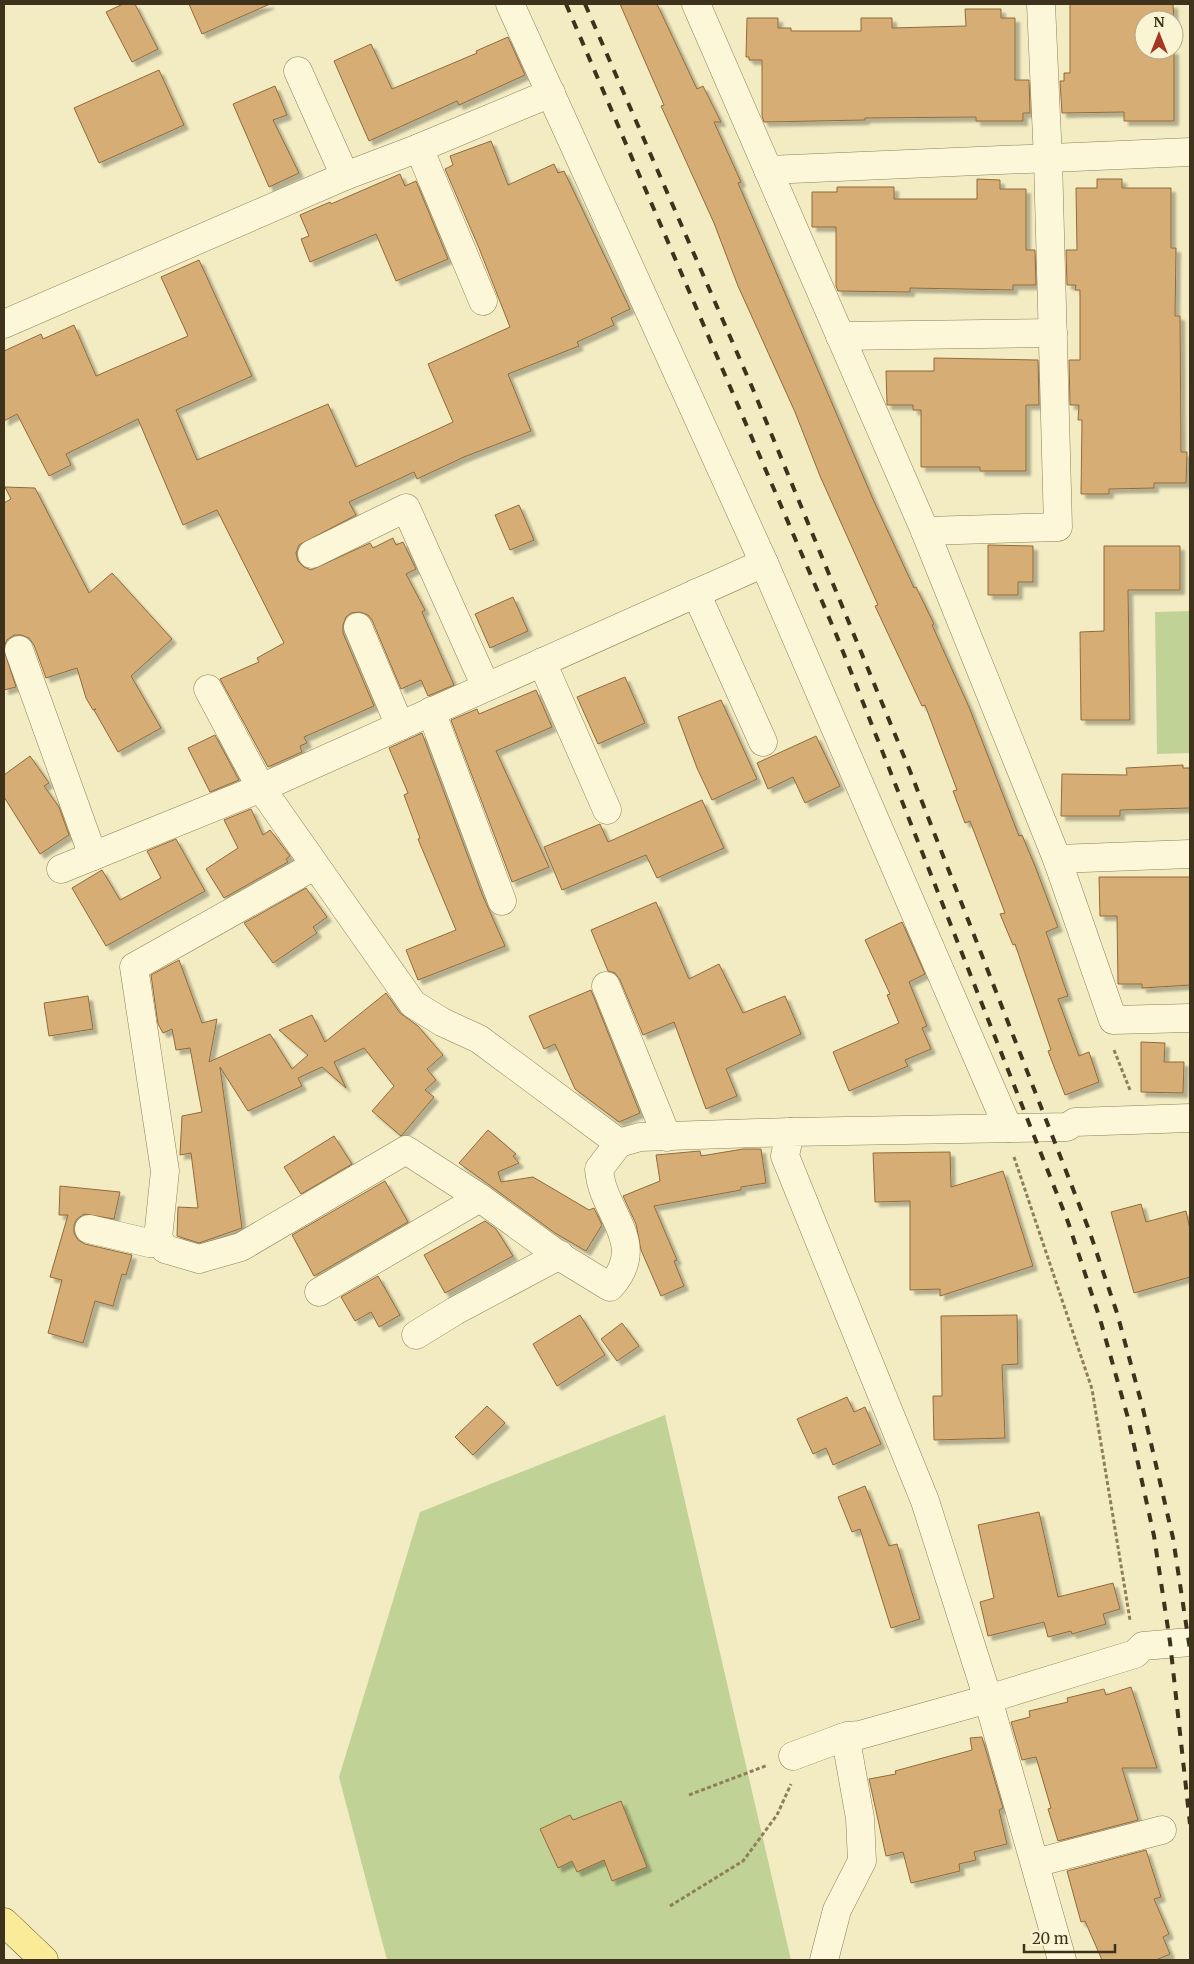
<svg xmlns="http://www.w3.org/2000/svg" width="1194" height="1964" font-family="Merriweather,serif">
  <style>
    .green { fill: #c1d296 }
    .building { fill: #d5ad75; stroke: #916b3b; filter: url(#shadow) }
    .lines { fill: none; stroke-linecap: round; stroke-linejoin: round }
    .minor-casing { stroke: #8f7f58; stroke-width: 29 }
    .primary-casing { stroke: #5d4b2c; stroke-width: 29 }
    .path { stroke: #8f7f58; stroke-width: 3; stroke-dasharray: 4 2.5; stroke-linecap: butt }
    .minor { stroke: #fcf7d8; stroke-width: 28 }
    .primary { stroke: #f9eb98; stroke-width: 28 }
    .rail { stroke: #3e321d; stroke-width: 4; stroke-dasharray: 9 9; stroke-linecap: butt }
  </style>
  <defs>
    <filter id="shadow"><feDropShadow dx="4.5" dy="4.5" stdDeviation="1" flood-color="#0004"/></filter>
  </defs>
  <rect width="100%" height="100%" fill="#f3ecc3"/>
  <g class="green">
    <path d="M 1190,611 L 1190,753 L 1157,754 L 1155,612 Z"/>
    <path d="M 665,1415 L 791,1960 L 387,1960 L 339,1777 L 420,1512 Z"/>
  </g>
  <g class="building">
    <path d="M 123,4 L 135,4 L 158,49 L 132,62 L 106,12 Z"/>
    <path d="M 189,4 L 270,4 L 202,34 Z"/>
    <path d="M 620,4 L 657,4 L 697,89 L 703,86 L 721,122 L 714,122 L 741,182 L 738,183 L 872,497 L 914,588 L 916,587 L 934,624 L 932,625 L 969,707 L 1019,836 L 1022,835 L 1035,866 L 1058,927 L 1046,932 L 1068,996 L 1058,999 L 1079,1056 L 1089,1052 L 1099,1082 L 1065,1095 L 1048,1051 L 1051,1050 L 1015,944 L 1013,945 L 1000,914 L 1005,913 L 970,821 L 965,823 L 953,791 L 957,790 L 925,705 L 922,706 L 875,606 L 878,605 L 820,476 L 795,412 L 738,286 L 714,223 L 661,106 L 664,105 Z"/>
    <path d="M 1070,4 L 1173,4 L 1174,20 L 1144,20 L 1144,50 L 1174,50 L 1174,121 L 1124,121 L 1124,112 L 1062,113 L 1060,81 L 1064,81 L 1064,73 L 1070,73 Z"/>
    <path d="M 965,9 L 1001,9 L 1001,18 L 1015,18 L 1015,80 L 1029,80 L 1030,113 L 1023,113 L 1023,121 L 976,121 L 976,117 L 865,118 L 865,120 L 764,122 L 762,116 L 762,60 L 749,60 L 749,57 L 746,57 L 747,18 L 778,18 L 778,28 L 791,28 L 791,31 L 861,31 L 861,18 L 892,18 L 892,28 L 966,26 Z"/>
    <path d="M 508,37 L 525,75 L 459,105 L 457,101 L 369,141 L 334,61 L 371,44 L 392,89 L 477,53 L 476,51 Z"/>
    <path d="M 159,70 L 184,125 L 99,163 L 74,108 Z"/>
    <path d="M 275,86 L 287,115 L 273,120 L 299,173 L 269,187 L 233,104 Z"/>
    <path d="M 491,141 L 508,185 L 554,164 L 558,173 L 564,171 L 630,309 L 611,318 L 614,325 L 577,342 L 579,346 L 508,374 L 531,431 L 464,457 L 417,479 L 414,472 L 349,502 L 356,515 L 299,545 L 296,553 L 298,561 L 304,567 L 311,570 L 370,543 L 373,548 L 393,538 L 396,545 L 403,542 L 416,569 L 406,574 L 425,610 L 422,612 L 454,685 L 428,696 L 421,680 L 401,689 L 372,620 L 368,615 L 360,612 L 351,613 L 346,617 L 343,625 L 343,633 L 374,706 L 304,737 L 307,743 L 300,746 L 302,752 L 268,767 L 220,679 L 259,662 L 257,658 L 284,643 L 217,510 L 183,525 L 138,419 L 66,454 L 71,465 L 49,476 L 17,414 L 4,421 L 4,351 L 41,334 L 43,339 L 74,325 L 96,376 L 188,336 L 161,277 L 199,260 L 252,376 L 176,410 L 197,460 L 328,404 L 356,467 L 453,422 L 428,364 L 510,327 L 479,248 L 445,169 L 453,165 L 450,156 Z"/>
    <path d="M 400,174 L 405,186 L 416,181 L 448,259 L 396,281 L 376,234 L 310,262 L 301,239 L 309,236 L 300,215 L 330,202 L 331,204 Z"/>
    <path d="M 977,179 L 1000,180 L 1000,189 L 1026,189 L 1026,250 L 1035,250 L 1036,285 L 1013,285 L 1013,290 L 910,288 L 910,292 L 838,291 L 836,286 L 836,227 L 812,227 L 812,192 L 837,192 L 837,187 L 894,187 L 894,199 L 977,199 Z"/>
    <path d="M 1097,179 L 1122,179 L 1122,188 L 1171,188 L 1171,248 L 1176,248 L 1175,316 L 1180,316 L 1181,452 L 1187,452 L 1186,483 L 1154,483 L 1154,488 L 1109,489 L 1109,494 L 1081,494 L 1082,420 L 1078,420 L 1079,405 L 1070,405 L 1069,360 L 1080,360 L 1080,290 L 1075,290 L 1076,285 L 1067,285 L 1066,250 L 1077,250 L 1076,188 L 1097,188 Z"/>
    <path d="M 934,358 L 1038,360 L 1039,405 L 1026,405 L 1026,471 L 980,471 L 980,467 L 921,467 L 921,410 L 913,410 L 913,405 L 887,405 L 886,371 L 934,371 Z"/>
    <path d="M 5,487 L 35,488 L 89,593 L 112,573 L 172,639 L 131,676 L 161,728 L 118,752 L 94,710 L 96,709 L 93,710 L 86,698 L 77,668 L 46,678 L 34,645 L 29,638 L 21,635 L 14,635 L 7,640 L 4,647 L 4,503 L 11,499 Z"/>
    <path d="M 519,505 L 534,540 L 510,550 L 495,515 Z"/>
    <path d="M 988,545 L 1033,546 L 1033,582 L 1018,582 L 1018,595 L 988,595 Z"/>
    <path d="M 1104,546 L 1180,546 L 1180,590 L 1128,590 L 1130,720 L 1081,720 L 1080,632 L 1104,631 Z"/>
    <path d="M 513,597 L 528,631 L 490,648 L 475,614 Z"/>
    <path d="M 4,650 L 16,687 L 4,690 Z"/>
    <path d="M 625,677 L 645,723 L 598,744 L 577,697 Z"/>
    <path d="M 536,690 L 552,727 L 496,751 L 549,867 L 512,882 L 451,720 L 477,709 L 479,714 Z"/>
    <path d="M 721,700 L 757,779 L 712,800 L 697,768 L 678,717 Z"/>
    <path d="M 422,733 L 482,894 L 505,946 L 418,980 L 406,950 L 456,930 L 418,839 L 420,838 L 404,795 L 408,793 L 389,748 Z"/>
    <path d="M 215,735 L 239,780 L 210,792 L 188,748 Z"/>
    <path d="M 816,736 L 840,786 L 805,803 L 793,777 L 768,789 L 757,763 Z"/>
    <path d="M 30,756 L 49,783 L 44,786 L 59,807 L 69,835 L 40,854 L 4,797 L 4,775 Z"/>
    <path d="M 1183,765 L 1183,768 L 1190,768 L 1190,808 L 1120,810 L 1120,816 L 1061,816 L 1062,774 L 1127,775 L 1126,768 Z"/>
    <path d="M 702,800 L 724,848 L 657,878 L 646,855 L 562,890 L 544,847 L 600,824 L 608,842 Z"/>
    <path d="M 251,809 L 263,835 L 270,830 L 290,856 L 286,859 L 288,862 L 224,898 L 206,869 L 238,848 L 224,820 Z"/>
    <path d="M 176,839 L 205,891 L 106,946 L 72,888 L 102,870 L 120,900 L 161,878 L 147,851 Z"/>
    <path d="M 1099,877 L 1190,877 L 1190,985 L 1142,988 L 1142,984 L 1118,984 L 1117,916 L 1100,916 Z"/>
    <path d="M 306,888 L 327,917 L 313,927 L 317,933 L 273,963 L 244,923 Z"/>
    <path d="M 656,902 L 689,979 L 719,964 L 743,1013 L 785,996 L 801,1034 L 726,1069 L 737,1096 L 706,1109 L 674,1022 L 643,1035 L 620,980 L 615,973 L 608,971 L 591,930 Z"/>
    <path d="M 902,922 L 925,974 L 909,982 L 927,1026 L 922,1028 L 931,1049 L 905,1060 L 908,1066 L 849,1091 L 833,1052 L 899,1023 L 887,995 L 890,994 L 865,940 Z"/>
    <path d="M 179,960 L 202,1023 L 217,1019 L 209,1062 L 270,1034 L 292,1069 L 308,1055 L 279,1030 L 312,1015 L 325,1042 L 386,993 L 400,1013 L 418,1026 L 443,1055 L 427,1069 L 436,1080 L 425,1090 L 434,1097 L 401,1136 L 372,1111 L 394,1086 L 364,1048 L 334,1062 L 346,1088 L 322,1067 L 298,1078 L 302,1086 L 248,1111 L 220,1067 L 242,1228 L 199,1243 L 177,1236 L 178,1207 L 198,1208 L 191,1153 L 180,1155 L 182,1116 L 202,1112 L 190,1048 L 176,1050 L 172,1029 L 163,1033 L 158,1024 L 151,975 Z"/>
    <path d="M 591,990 L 640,1113 L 619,1122 L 575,1089 L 555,1044 L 544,1049 L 529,1016 Z"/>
    <path d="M 88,996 L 93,1029 L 49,1036 L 44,1003 Z"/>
    <path d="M 1141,1042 L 1165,1043 L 1164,1062 L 1184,1062 L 1183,1093 L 1141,1092 Z"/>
    <path d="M 488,1130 L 516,1154 L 513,1156 L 519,1163 L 498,1172 L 501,1182 L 533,1177 L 589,1210 L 594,1208 L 602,1225 L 586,1251 L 555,1233 L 459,1163 Z"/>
    <path d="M 334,1136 L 352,1164 L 301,1194 L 284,1167 Z"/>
    <path d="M 743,1149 L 761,1149 L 766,1183 L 741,1187 L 741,1190 L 654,1206 L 677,1260 L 674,1261 L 684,1286 L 661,1296 L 641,1250 L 636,1224 L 623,1196 L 660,1181 L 656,1155 L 700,1151 L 701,1156 Z"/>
    <path d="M 950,1152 L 951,1187 L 1003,1171 L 1033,1266 L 940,1296 L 940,1289 L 910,1290 L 910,1201 L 875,1202 L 873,1153 Z"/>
    <path d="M 385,1181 L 408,1222 L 314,1276 L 292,1235 Z"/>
    <path d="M 60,1186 L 120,1192 L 114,1219 L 84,1214 L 77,1219 L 74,1225 L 74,1233 L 78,1240 L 85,1244 L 132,1255 L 126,1275 L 122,1274 L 113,1306 L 95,1301 L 83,1343 L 48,1333 L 62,1280 L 50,1277 L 68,1215 L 59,1215 Z"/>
    <path d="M 1141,1204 L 1146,1222 L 1186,1211 L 1190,1229 L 1190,1277 L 1134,1293 L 1111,1212 Z"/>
    <path d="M 485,1221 L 496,1229 L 513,1256 L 445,1293 L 424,1255 Z"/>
    <path d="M 378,1276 L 400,1315 L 379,1327 L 371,1312 L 355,1321 L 341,1297 Z"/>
    <path d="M 580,1315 L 605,1355 L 557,1386 L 533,1344 Z"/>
    <path d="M 1017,1315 L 1018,1364 L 1002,1365 L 1005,1438 L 934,1440 L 933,1396 L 942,1396 L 941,1316 Z"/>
    <path d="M 622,1323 L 639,1346 L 617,1361 L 601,1339 Z"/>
    <path d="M 847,1397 L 854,1412 L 865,1407 L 881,1444 L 833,1465 L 826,1448 L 813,1454 L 797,1419 Z"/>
    <path d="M 487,1406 L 505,1423 L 473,1455 L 455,1437 Z"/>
    <path d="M 865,1486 L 889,1546 L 897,1544 L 920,1619 L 891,1628 L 860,1529 L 852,1532 L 838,1497 Z"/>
    <path d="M 1039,1512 L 1058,1597 L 1113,1583 L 1120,1609 L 1103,1614 L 1106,1624 L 1072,1634 L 1071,1631 L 1048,1637 L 1044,1622 L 988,1636 L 980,1602 L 994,1598 L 978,1525 Z"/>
    <path d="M 1131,1687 L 1157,1768 L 1122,1768 L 1138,1820 L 1058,1841 L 1048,1809 L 1051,1808 L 1036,1757 L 1022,1760 L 1011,1722 L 1030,1717 L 1029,1711 L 1068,1702 L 1067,1698 L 1104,1689 L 1106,1695 Z"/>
    <path d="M 982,1737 L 1003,1808 L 999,1810 L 1007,1844 L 974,1852 L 976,1860 L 959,1864 L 960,1871 L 911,1883 L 903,1852 L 886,1856 L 869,1779 L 896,1774 L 895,1771 L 972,1750 L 970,1738 Z"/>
    <path d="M 621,1801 L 647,1867 L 612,1881 L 604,1860 L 577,1872 L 572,1861 L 558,1868 L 540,1829 L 570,1815 L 573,1820 Z"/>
    <path d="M 1146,1850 L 1161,1897 L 1154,1899 L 1169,1934 L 1163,1937 L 1170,1954 L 1156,1960 L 1102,1960 L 1085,1921 L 1081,1922 L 1067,1871 Z"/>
  </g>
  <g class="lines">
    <g class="minor-casing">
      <g id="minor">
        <path d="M 510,4 L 764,563 L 1008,1128"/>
        <path d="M 696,4 L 925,531 L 1057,859 L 1113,1020 L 1190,1018"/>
        <path d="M 298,71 L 345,176"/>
        <path d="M 419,148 L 483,301"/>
        <path d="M 768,170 L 1190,152"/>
        <path d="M 4,324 L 345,176 L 419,148 L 551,93"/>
        <path d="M 840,336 L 1053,333"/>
        <path d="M 925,531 L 1058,527 L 1048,160 L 1041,4"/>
        <path d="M 312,554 L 406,508 L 486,687"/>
        <path d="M 696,593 L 763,742"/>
        <path d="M 358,627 L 400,726"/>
        <path d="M 19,650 L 93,856"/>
        <path d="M 542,662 L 607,810"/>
        <path d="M 208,689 L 261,788 L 413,1004 L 442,1022 L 479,1039 L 619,1143"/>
        <path d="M 431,711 L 502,901"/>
        <path d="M 1057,859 L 1190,854"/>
        <path d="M 314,866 L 134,967 L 165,1171 L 158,1238 L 165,1249 L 199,1259 L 241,1247 L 406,1150 L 480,1198 L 564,1259 L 610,1287 C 650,1243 602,1214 599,1169 L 619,1143 L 640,1137 L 790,1132"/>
        <path d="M 61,869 L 261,788 L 764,563"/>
        <path d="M 606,986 L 667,1137"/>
        <path d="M 89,1229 L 149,1243 L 161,1243"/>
        <path d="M 319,1292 L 480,1198"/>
        <path d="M 416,1335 L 455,1311 L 560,1255"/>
        <path d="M 793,1756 L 847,1736 L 860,1735 L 988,1699 L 1135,1654 L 1143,1646 L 1190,1642"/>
        <path d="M 1035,1863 L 1162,1830"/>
        <path d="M 824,1960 L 837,1910 L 862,1861 L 860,1818 L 848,1751 L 842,1738"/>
        <path d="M 1062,1960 L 988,1699 L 925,1501 L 785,1156 L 790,1132 L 1067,1127 L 1075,1122 L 1190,1118"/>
      </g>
    </g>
    <g class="primary-casing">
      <path id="primary" d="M 4,1922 L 44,1960"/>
    </g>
    <g class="path">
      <path d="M 1114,1050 L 1130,1090"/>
      <path d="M 1014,1157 L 1092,1389 L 1130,1620"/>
      <path d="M 689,1795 L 768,1765"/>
      <path d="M 670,1906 L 743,1861 L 777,1815 L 791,1784"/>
    </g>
    <use href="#minor" class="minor"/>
    <use href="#primary" class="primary"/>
    <g class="rail">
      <path d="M 566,4 L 836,634 L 1068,1222 L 1100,1319 L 1128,1418 L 1154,1536 L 1170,1642 L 1190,1824"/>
      <path d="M 585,4 L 752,387 L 910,771 L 1089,1230 L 1117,1313 L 1143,1409 L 1173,1538 L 1190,1650"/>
    </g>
  </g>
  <rect width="1194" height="1964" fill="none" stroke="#3e321d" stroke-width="10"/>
  <g transform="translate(1159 35)"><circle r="24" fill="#f9f5d4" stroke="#aea78b"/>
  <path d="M0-4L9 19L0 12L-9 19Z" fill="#a53621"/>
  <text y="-8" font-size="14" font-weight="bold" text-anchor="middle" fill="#3e321d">N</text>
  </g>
  <path d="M1024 1944v8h91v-8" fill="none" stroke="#3e321d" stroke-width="2.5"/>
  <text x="1032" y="1944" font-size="15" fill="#3e321d" stroke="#f9f5d4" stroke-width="4" paint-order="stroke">20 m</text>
</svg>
